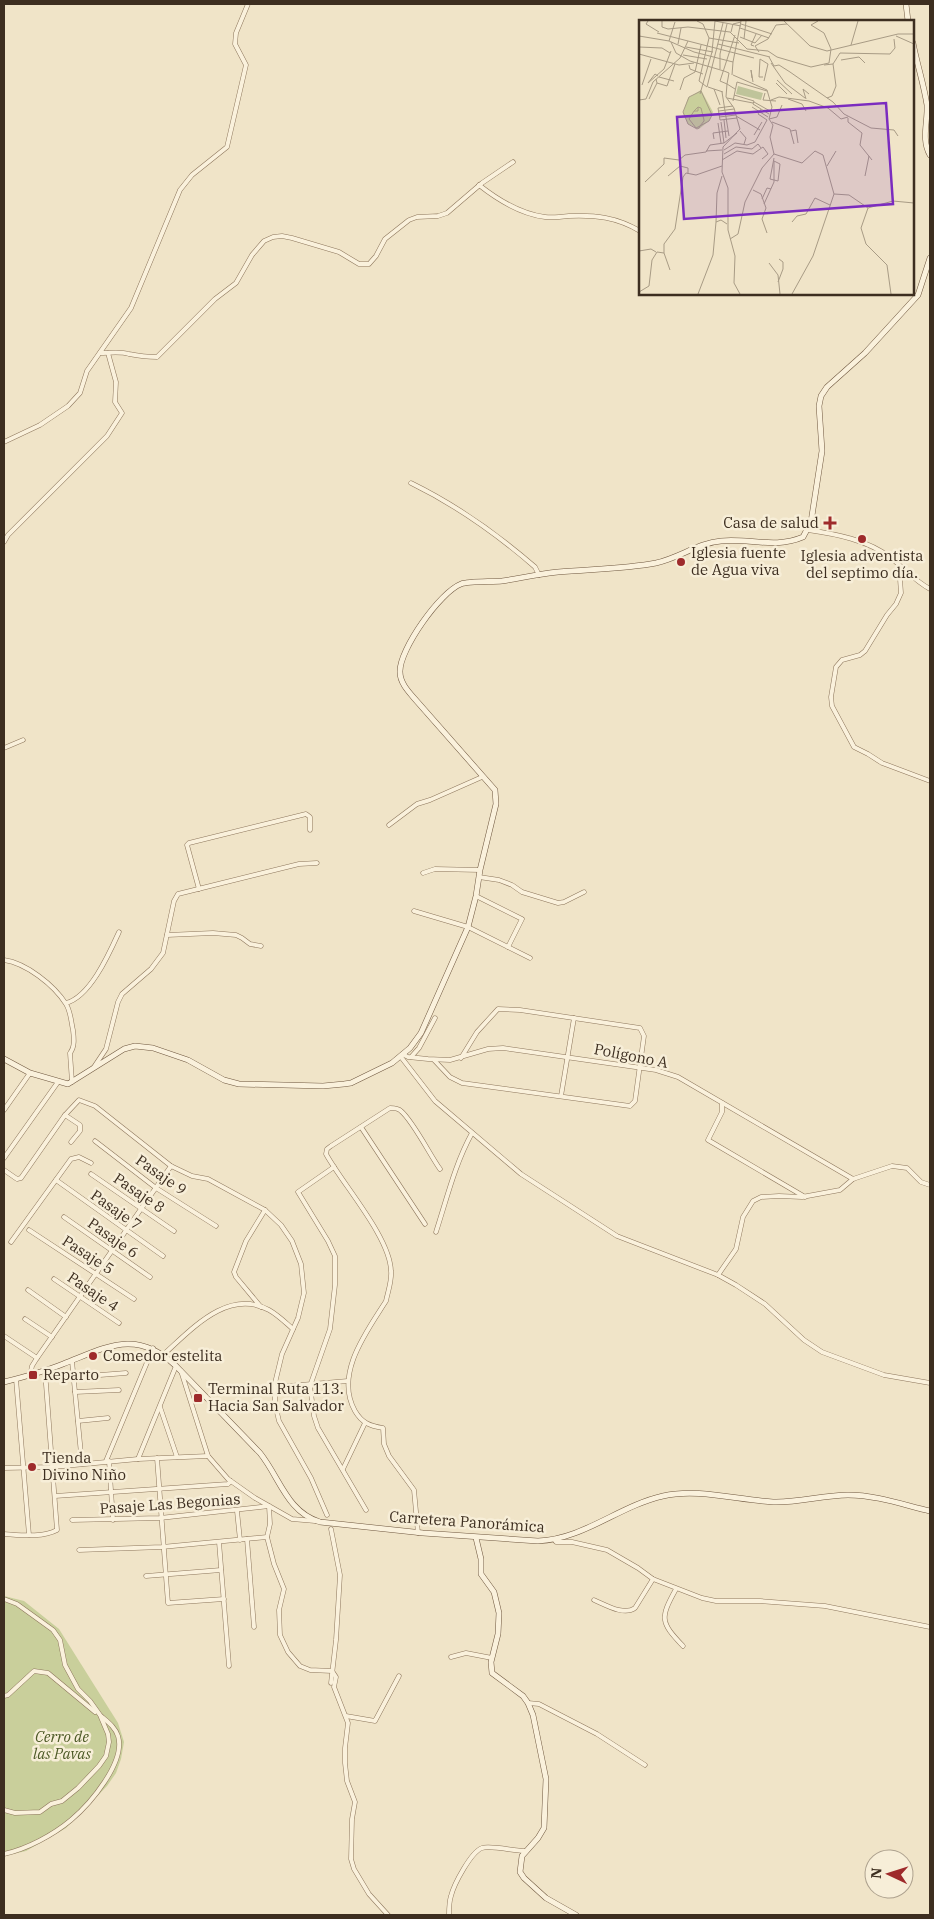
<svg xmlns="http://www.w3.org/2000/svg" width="934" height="1919" font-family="'IBM Plex Serif',serif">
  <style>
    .green { fill: #c9cf9b }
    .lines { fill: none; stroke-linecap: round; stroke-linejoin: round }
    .street-casing { stroke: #8d765c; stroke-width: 5 }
    .secondary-casing { stroke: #6f573f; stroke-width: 6 }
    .street { stroke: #faf1dc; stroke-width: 4 }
    .secondary { stroke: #faf1dc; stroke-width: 5 }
    .poi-dot { fill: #9e2a2b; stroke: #f7eed8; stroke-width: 2 }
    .labels { text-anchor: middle; stroke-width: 5; stroke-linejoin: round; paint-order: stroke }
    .poi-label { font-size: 15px; fill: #3d2e20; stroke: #f7eed8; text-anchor: start }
    .street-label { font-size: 15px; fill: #3d2e20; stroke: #f7eed8 }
    .park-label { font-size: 15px; font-style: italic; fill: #4d5a26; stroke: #f7eed8 }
    .inset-road { fill: none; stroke: #a89b85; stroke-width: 1 }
    .view { fill: #7b2cbf; fill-opacity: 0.15; stroke: #7b2cbf; stroke-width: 2.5 }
    .inset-edge { fill: none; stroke: #3d2e20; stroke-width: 2.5 }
  </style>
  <rect width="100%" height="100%" fill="#f0e4c8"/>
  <path class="green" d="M 4,1596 L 24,1601 L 59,1629 L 118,1723 L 124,1742 L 121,1759 L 116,1773 L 107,1786 L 66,1828 L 26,1851 L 4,1856 Z"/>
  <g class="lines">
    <g class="street-casing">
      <g id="street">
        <path d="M 479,185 C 498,200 521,214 545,217 C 553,218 561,217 569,216 C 596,215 616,217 640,231"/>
        <path d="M 100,353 C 109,353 120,351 129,354 C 139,356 146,357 157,357 L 215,299 L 236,283 L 252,255 L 264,241 L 273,237 L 282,236 L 292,238 L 339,252 L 359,264 L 369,264 L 376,256 L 385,239 L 409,220 L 417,217 L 438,216 L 447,213 L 482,183 L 513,162"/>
        <path d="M 4,442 L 40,425 L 68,406 L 80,393 L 87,371 L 131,308 L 180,190 L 192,175 L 227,147 L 246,65 L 235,44 L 236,33 L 248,4"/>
        <path d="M 411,483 C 456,505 497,534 535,567 L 539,575"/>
        <path d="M 808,530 C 836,534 868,540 891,558 C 905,569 915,581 930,589"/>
        <path d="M 4,542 L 8,535 L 107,436 L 122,413 L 115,402 L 116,382 L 108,353"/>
        <path d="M 899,565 L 901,593 L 896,604 L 887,615 L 865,651 L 860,655 L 842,660 L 836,667 L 831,697 L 832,706 L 854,747 L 868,754 L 882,763 L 930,781"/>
        <path d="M 4,748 L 23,740"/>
        <path d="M 389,825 L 417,804 L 430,800 L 482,777"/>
        <path d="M 423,873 L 435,869 L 480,870"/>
        <path d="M 479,877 L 499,880 L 512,885 L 522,892 L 558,903 L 564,902 L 584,892"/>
        <path d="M 199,889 L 187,845 L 189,843 L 306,814 L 310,817 L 310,830"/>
        <path d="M 476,896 L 522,919 L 508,947"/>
        <path d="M 414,911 L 468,927 L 530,958"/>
        <path d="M 167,935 L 213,933 L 236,935 L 242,938 L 250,944 L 261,946"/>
        <path d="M 4,960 C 26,963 54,985 66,1004 C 71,1012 71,1022 73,1030 C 74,1038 75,1047 70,1053 L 72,1082"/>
        <path d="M 66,1003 C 90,997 109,954 119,932"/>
        <path d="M 404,1055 L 408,1057 L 428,1059 L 450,1060 L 488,1049 L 503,1048 L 656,1070 L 678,1077 L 853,1179"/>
        <path d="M 401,1057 L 435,1101 L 521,1174 L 617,1236 L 718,1275 L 736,1285 L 765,1304 L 804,1340 L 822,1352 L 884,1375 L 930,1383"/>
        <path d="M 411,1057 L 419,1048 L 435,1018"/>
        <path d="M 434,1060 L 450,1077 L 462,1083 L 630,1106 L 635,1101 L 644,1036 L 640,1028 L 520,1010 L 498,1009 L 477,1032 L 461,1058"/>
        <path d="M 94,1067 L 106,1049 L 118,1002 L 122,994 L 151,969 L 163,953 L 174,901 L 178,894 L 299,864 L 317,863"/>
        <path d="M 561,1096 L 574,1018"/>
        <path d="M 722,1103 L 722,1112 L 708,1140 L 805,1197"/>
        <path d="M 4,1110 L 30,1073"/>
        <path d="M 65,1115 L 80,1125 L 80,1131 L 71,1142"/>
        <path d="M 361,1127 L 425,1224"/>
        <path d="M 95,1141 L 156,1188 L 216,1226"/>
        <path d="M 4,1158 L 58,1082"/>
        <path d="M 334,1167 L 298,1192 L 328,1241 L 335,1256 L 335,1285 L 330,1329 L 310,1386 L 314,1416 L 318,1428 L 366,1510"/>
        <path d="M 4,1170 L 17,1179 L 21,1178 L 65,1115 L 79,1100 L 95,1106 L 171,1166 L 192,1176 L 208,1179 L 265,1210 L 281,1225 L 292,1241 L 301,1264 L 304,1293 L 298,1318 L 282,1354 L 275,1383 L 275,1404 L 279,1421 L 311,1478 L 327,1515"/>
        <path d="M 91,1174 L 174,1231"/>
        <path d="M 56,1180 L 163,1256"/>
        <path d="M 64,1217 L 150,1277"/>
        <path d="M 29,1230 L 134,1299"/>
        <path d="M 436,1232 C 447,1198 455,1164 472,1133"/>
        <path d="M 11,1242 L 71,1159 L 79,1157 L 91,1163"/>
        <path d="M 718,1275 L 736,1249 L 743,1217 L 753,1201 L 761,1197 L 779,1196 L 802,1197 L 840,1190 L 853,1179 L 892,1166 L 907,1168 L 921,1182 L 930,1185"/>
        <path d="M 54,1279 L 119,1323"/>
        <path d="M 28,1290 L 66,1317"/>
        <path d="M 261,1307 L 236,1277 L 234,1272 L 246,1241 L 265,1210"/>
        <path d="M 25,1319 L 52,1337"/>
        <path d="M 4,1336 L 37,1358"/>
        <path d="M 164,1354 C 192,1329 228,1288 269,1310 C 278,1315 286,1323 293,1329"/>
        <path d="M 72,1361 L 82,1464"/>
        <path d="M 181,1371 L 208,1456 L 228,1479 L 255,1498 L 292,1519 L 315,1521"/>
        <path d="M 30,1376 L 32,1366 L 37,1358 L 171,1166"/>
        <path d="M 74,1377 L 126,1373"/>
        <path d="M 16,1379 L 29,1535"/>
        <path d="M 288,1386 L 348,1381"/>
        <path d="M 75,1392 L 119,1390"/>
        <path d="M 160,1407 L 177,1457"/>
        <path d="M 78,1421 L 108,1418"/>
        <path d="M 157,1458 L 168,1603 L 224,1599"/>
        <path d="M 138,1459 L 176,1366"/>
        <path d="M 106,1461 L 153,1348"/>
        <path d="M 109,1461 L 113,1520"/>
        <path d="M 4,1468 L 53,1467 L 138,1459 L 208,1456"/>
        <path d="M 343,1469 L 365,1423"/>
        <path d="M 55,1496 L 228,1484 L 231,1481"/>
        <path d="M 237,1511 L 240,1540"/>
        <path d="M 72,1520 L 160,1518 L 269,1506 L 270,1524 L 267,1537 L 274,1564 L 284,1589 L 279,1610 L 280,1635 L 288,1652 L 300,1666 L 310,1670 L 332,1671 L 336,1677 L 334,1687 L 348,1723 L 345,1748 L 345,1763 L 347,1781 L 355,1802 L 352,1819 L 351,1859 L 354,1869 L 369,1894 L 388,1915"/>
        <path d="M 331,1529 L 340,1575 L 336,1640 L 331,1683"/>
        <path d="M 418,1533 L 414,1490 L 389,1456 L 384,1444 L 383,1428 C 370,1426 362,1423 355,1411 C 334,1374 367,1331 386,1301 C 388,1291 392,1281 391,1271 C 390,1237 343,1185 326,1154 L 327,1149 L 331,1146 L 390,1108 C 394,1108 398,1108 401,1111 C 413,1121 430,1155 440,1169"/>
        <path d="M 4,1534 C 20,1535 42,1538 57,1530 L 45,1371"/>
        <path d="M 247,1539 L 254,1627"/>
        <path d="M 554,1539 L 556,1542 L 572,1542 L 607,1550 L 638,1568 L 653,1579 L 702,1598 L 716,1601 L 760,1601 L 825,1606 L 930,1627"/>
        <path d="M 219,1542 L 229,1666"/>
        <path d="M 79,1550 L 162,1547 L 267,1537"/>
        <path d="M 146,1576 L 221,1570"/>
        <path d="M 676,1589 C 660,1618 660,1622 683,1646"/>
        <path d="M 4,1599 L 17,1604 L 53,1630 L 60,1640 L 65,1665 L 78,1689 L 90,1701 L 100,1715 L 108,1734 L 109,1742 L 106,1756 L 99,1766 L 78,1788 L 62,1801 L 51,1804 L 40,1812 L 15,1813 L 4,1810"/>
        <path d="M 594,1600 C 606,1605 624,1616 635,1608 L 653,1579"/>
        <path d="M 451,1657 L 466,1653 L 492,1658"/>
        <path d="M 4,1696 L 8,1695 L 34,1671 L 48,1673 L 95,1712"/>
        <path d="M 528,1703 L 539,1704 L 597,1734 L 645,1765"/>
        <path d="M 346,1716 L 375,1721 L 399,1676"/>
        <path d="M 4,1854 C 27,1849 53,1835 71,1820 C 90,1804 126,1762 118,1736 C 115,1727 108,1722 101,1716"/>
        <path d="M 449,1915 C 449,1909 449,1902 451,1896 C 454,1884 471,1852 482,1848 C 490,1845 514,1851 525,1851"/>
      </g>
    </g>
    <g class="secondary-casing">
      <g id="secondary">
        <path d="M 906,4 L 908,21"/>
        <path d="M 913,43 C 917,64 924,85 927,105 C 928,122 921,139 930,155"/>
        <path d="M 4,1059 L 30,1073 L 68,1084 L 124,1049 L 135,1046 L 153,1048 L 188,1060 L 224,1080 L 239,1084 L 323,1086 L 344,1084 L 351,1083 L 392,1063 L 410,1048 L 421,1033 L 468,927 L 476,896 L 480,870 L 496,804 L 495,790 L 414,698 C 407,690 400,682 400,672 C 399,650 440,592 461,584 C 469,581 491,582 502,581 C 521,578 539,574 558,572 C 591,569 624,569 656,563 C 679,558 698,543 721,541 C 749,538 775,549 803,537 L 811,522 L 822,451 L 819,406 L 821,396 L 827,387 L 865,353 L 918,295 L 930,258"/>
        <path d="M 4,1382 C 24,1377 43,1372 63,1364 C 107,1347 136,1328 176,1366 L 260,1453 C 280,1478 287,1512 320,1522 L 423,1533 L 538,1541 C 584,1539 619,1506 663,1496 C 698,1488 737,1500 773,1502 C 798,1503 823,1495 848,1495 C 876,1495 904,1505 930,1511"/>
        <path d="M 476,1538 L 481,1559 L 481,1574 L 494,1592 L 499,1613 L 498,1634 L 491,1662 L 492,1673 L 523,1696 L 528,1703 L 533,1715 L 546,1779 L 544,1828 L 538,1838 L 522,1856 L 520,1872 L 524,1878 L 546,1898 L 576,1915"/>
      </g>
    </g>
    <use href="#street" class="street"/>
    <use href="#secondary" class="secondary"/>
  </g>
  <g class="poi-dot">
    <path d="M827.5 515.5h5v5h5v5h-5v5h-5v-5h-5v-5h5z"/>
    <circle cx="862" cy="539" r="5"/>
    <circle cx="681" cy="562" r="5"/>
    <circle cx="93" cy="1356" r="5"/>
    <rect x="28" y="1370" width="10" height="10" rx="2.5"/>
    <rect x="193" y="1393" width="10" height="10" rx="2.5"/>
    <circle cx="32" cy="1467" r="5"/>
  </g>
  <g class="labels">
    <g class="poi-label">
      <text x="819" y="528" text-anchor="end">Casa de salud</text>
      <text x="691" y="558">Iglesia fuente<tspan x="691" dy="17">de Agua viva</tspan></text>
      <text x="862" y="561" text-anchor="middle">Iglesia adventista<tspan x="862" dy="17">del septimo día.</tspan></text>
      <text x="103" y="1361">Comedor estelita</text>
      <text x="43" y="1380">Reparto</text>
      <text x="208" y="1394">Terminal Ruta 113.<tspan x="208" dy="17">Hacia San Salvador</tspan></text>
      <text x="42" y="1463">Tienda<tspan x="42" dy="17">Divino Niño</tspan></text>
    </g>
    <g class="street-label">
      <text transform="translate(631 1056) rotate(11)" y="5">Polígono A</text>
      <text transform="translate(161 1175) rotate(35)" y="5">Pasaje 9</text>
      <text transform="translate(139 1193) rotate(34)" y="5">Pasaje 8</text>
      <text transform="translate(116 1210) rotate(35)" y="5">Pasaje 7</text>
      <text transform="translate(113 1238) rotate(35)" y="5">Pasaje 6</text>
      <text transform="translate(88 1255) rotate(33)" y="5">Pasaje 5</text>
      <text transform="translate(93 1292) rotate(34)" y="5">Pasaje 4</text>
      <text transform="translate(170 1504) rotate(-4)" y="5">Pasaje Las Begonias</text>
      <text transform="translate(467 1522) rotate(4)" y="5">Carretera Panorámica</text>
    </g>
    <g class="park-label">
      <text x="62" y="1742">Cerro de<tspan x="62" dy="17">las Pavas</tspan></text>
    </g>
  </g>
  <g transform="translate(639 20)">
    <rect width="275" height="275" fill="#f0e4c8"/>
    <path d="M 62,70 L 74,92 L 70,101 L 60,109 L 49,104 L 44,93 L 49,78 Z" fill="#c9cf9b"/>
    <path d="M 99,66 L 124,73 L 122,80 L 97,74 Z" fill="#bfc49a"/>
    <path class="inset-road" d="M 9,1 L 7,4 L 20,12M 23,1 L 23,7 L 29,9 L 49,7 L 91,12 L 108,29 L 129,31 L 138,37 L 172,47 L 190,43 L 192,29M 58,1 L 64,4 L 70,18 L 60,61 L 68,67 L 84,3M 76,1 L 102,6M 145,1 L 171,26 L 188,31 L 259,14 L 275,14M 179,1 L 172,5 L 185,13 L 192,29M 102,4 L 133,14M 101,8 L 130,18M 92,12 L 94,4 L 102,2M 18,13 L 115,38M 0,16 L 30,21 L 55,32 L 94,42 L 93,55M 257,16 L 275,24M 101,17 L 116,23 L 123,15M 70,18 L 100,23M 105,19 L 107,1M 30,21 L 36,2M 32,22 L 37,33 L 51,41 L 85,51M 39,24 L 42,8M 79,24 L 131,37M 212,25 L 219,1M 115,26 L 112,25 L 117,14M 0,27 L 23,28 L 31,33M 47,27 L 74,32M 120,32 L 116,26 L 129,19 L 137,5 L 148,4M 0,34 L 40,45 L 55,43M 44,35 L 68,39M 130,37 L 135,46 L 140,45 L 151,52 L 194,82 L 205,94 L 232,108 L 255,110 L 259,116M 202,40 L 220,37 L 226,43M 94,42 L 102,1M 132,43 L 146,63 L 166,78M 50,45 L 51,49 L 64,54M 185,45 L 194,44 L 201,33 L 251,34 L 256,28 L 255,19M 81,49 L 81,34 L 88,4M 85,51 L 90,53 L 88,64 L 81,61 L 96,15M 94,55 L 128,70 L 133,87 L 130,99M 20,57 L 35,61M 124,57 L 120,57 L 121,39 L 129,44 L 125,61M 113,58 L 112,50 L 114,62M 17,59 L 18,63 L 28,66 L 36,44M 138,60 L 153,74M 98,62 L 128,71M 9,63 L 25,49 L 32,31M 9,63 L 16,54 L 19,56M 137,63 L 148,74M 3,65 L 12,39M 69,67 L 84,72M 75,69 L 81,85M 96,69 L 88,64 L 87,77 L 95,88 L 101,109 L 84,127 L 83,152 L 89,168 L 89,210 L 96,236 L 95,263 L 101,274M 41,70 L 45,58 L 56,52 L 62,25M 83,72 L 90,116M 126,73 L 124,80 L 137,81M 61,74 L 73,32 L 76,1M 95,75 L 115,81 L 114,84 L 130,94M 88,78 L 114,83M 188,78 L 193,76 L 197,66 L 194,44M 10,79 L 18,63M 149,79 L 163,84 L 167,91M 167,79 L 164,69 L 170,74M 0,80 L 7,79 L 14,62 L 41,38 L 49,21M 132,80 L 140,77 L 170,81 L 189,88 L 202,99 L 209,97M 94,81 L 98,62M 115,82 L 131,91M 94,86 L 79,88 L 81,100 L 98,98M 113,87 L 129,97M 55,91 L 50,99 L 57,108 L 61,106 L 70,101 L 73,95 L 62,71 L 50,77 L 44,92 L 49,104 L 58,109 L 60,108 L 61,106 L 65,101 L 65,100 L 62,88 L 59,87 L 55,91 L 59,91 L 59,87M 80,91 L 95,89M 80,94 L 96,92M 97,96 L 121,110M 80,97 L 97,95M 209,98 L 209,102 L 223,113 L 221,125 L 233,140M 130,99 L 134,105 L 131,117 L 135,134 L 163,143 L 176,131 L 184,135 L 195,174 L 174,236 L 153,274M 130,99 L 138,97 L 143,85M 85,100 L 87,118M 133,102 L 151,109 L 155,124M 79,103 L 82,123M 101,111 L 107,118 L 105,124M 152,111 L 157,110 L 159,123M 115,115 L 123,102M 75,119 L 74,113 L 89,111M 85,123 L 98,113M 85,130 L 96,123 L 108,125 L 116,122 L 128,100 L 119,94 L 122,89M 67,131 L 83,130M 85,134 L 97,127 L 113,129 L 119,124 L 122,128M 135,138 L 131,159 L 139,161 L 141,144 L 135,141M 83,140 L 98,131 L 114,134 L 124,127 L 129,134 L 123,139M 188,146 L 197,131M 29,156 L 41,146 L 49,148 L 49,154M 226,156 L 230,136M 6,162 L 25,144 L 25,138 L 40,140 L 46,135 L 67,132 L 71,125 L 85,123 L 82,102M 114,170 L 122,174 L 127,188 L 123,199 L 128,213M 195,174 L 210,175 L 229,188 L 254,181 L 275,183M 123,179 L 128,168 L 132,169M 125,184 L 135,162 L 135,141M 229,188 L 222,208 L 227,224 L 248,245 L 252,274M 77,202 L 78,173 L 83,156M 153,202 L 158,196 L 167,194 L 176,178 L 191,185M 91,219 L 99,214 L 106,182 L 123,148 L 135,134M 0,231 L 12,229 L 17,232M 25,233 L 31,250M 130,243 L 139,255 L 141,274M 139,262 L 144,249 L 144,242 L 140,239M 0,272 L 10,266 L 13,240 L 18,232 L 25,233 L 25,224 L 36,209 L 44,157 L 47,153 L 57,155 L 83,146M 59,274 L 74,235 L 77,202 L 82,200 L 88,204"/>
    <path class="view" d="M 247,83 L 254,184 L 45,199 L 38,97 Z"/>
    <rect width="275" height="275" class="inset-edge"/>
  </g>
  <rect width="934" height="1919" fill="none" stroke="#3d2e20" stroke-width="10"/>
  <g transform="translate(889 1874) rotate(274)"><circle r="24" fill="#f7eed8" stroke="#ada18e"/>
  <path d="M0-4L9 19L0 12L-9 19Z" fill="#9e2a2b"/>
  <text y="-8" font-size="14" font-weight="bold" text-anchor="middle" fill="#3d2e20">N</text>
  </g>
</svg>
